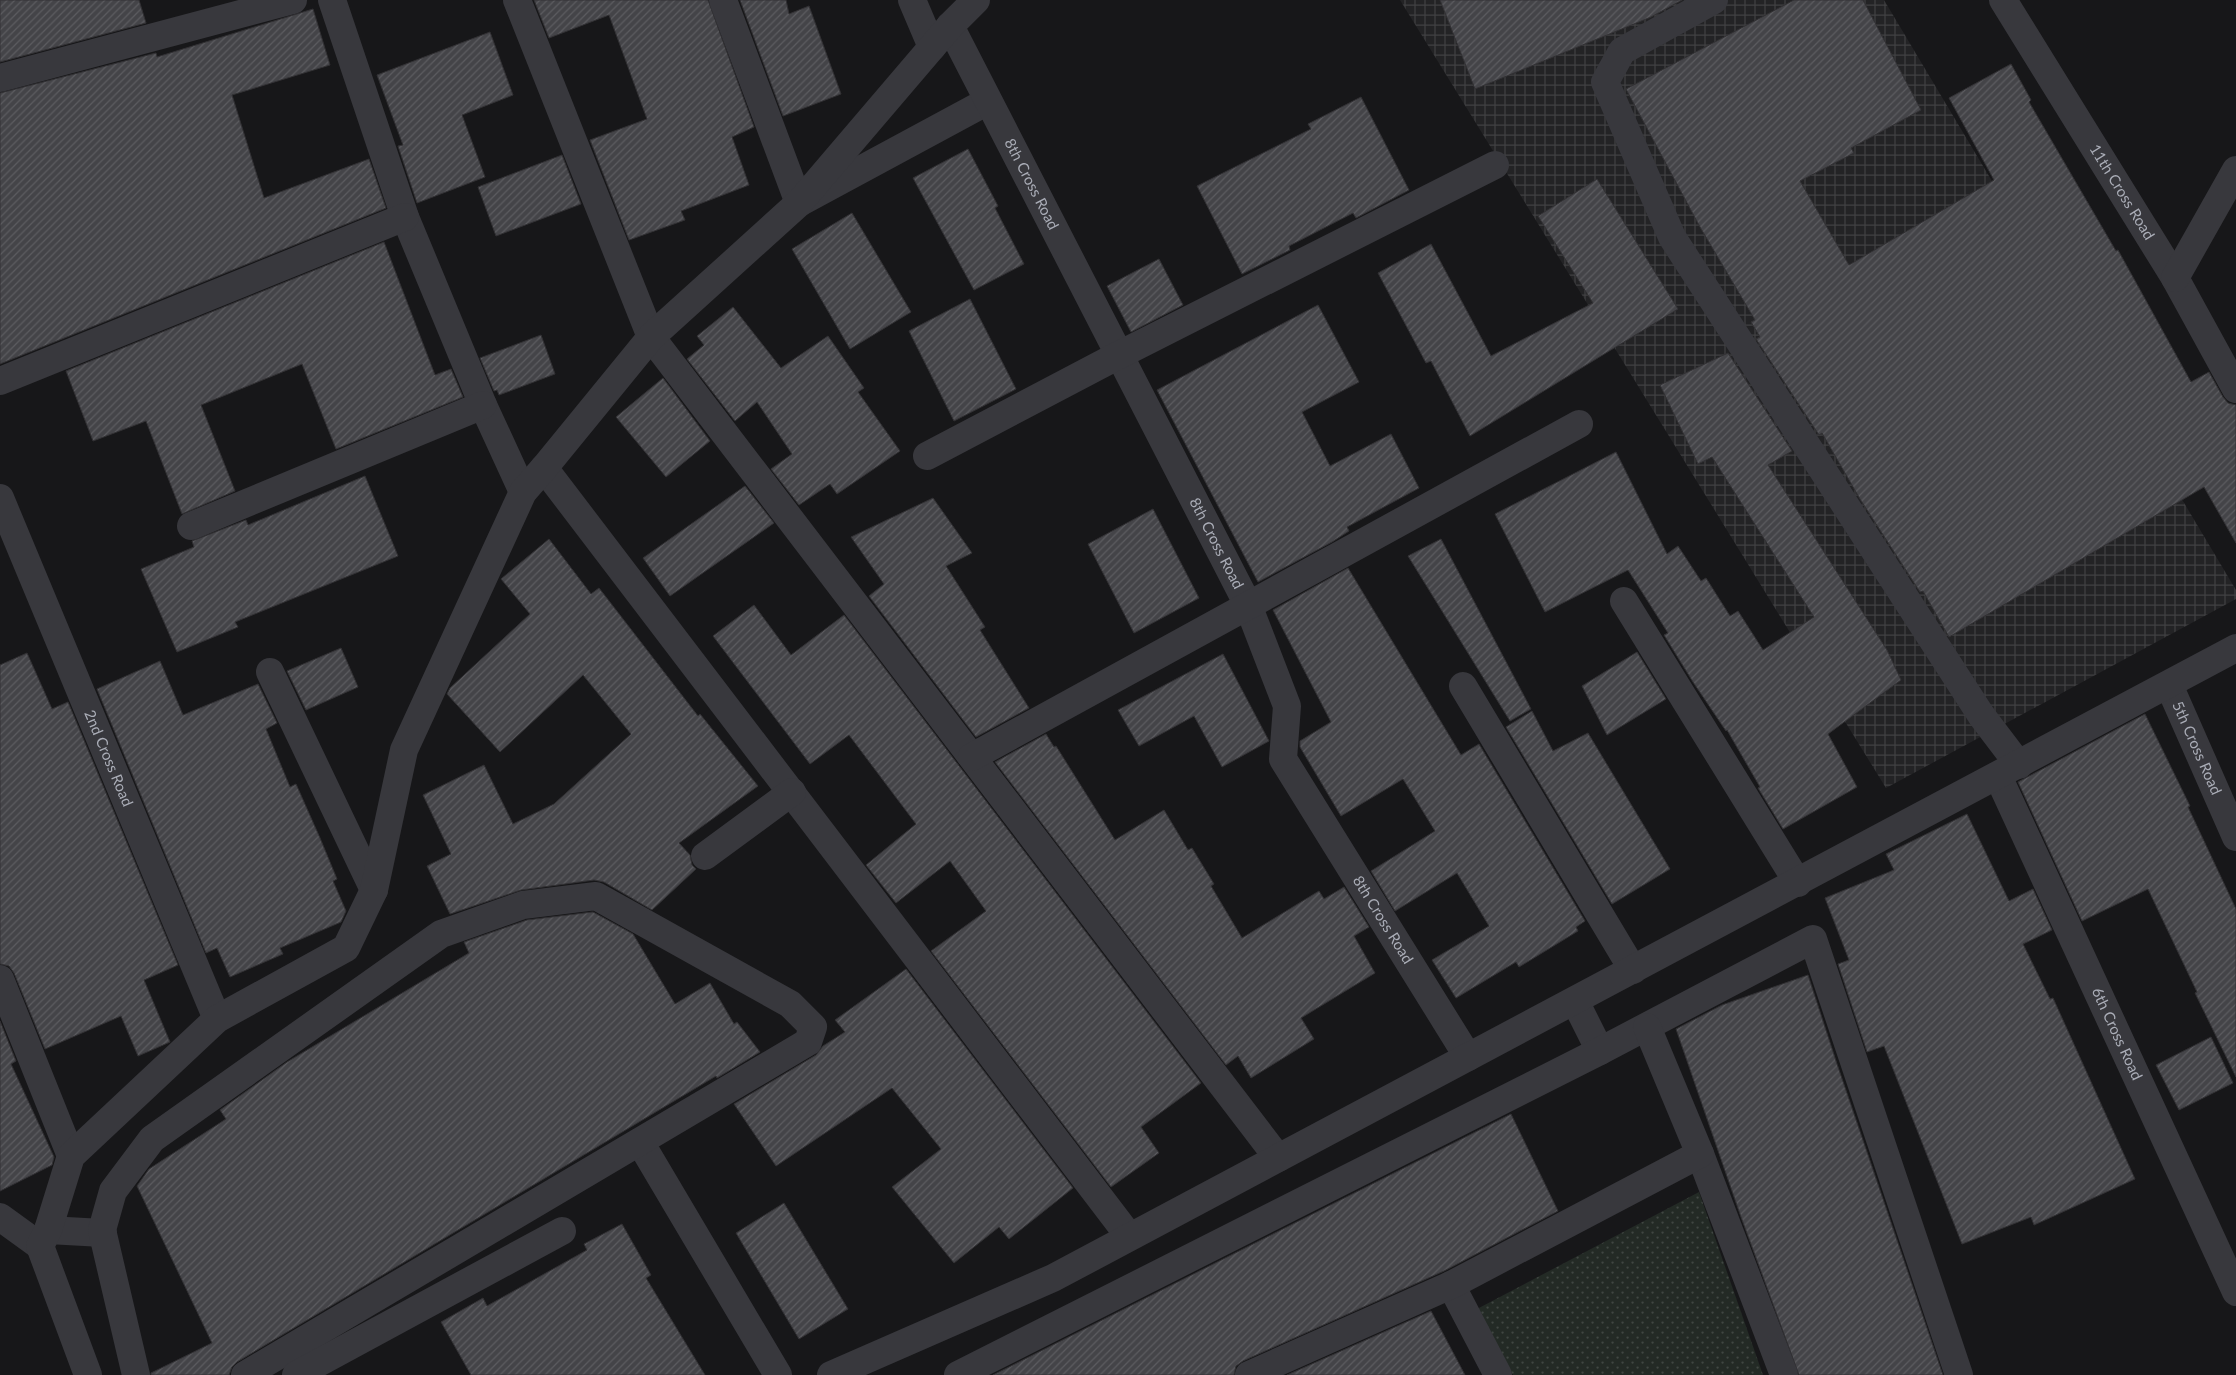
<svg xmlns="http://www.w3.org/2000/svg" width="2236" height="1375" font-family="Lato,sans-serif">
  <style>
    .industrial { fill: url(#industrial-grid) }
    .grass { fill: url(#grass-dots) }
    .building { fill: url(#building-hatch); stroke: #323134 }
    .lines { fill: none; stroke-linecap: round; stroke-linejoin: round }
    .minor { stroke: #38383d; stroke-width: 28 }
    .labels { text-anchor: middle; stroke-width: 4; stroke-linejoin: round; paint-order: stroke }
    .street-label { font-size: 15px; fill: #aaadb7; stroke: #121214 }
  </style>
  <defs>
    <pattern id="industrial-grid" width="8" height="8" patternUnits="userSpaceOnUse" patternTransform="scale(1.25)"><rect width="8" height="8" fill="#232325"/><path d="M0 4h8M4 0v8" fill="none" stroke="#404042"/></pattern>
    <pattern id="grass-dots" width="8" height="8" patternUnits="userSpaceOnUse" patternTransform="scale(1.25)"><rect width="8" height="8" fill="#232a25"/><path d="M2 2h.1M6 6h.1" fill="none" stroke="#404642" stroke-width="1.8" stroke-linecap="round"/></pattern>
    <pattern id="building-hatch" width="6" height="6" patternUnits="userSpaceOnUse" patternTransform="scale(1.25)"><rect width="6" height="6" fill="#444448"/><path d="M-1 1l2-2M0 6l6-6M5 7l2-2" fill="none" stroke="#5c5c60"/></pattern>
  </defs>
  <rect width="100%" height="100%" fill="#171719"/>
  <path class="industrial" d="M 1400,0 L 1884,0 L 2236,590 L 2236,599 L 1886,788 Z"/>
  <path class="grass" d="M 1699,1192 L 1763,1375 L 1513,1375 L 1477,1309 Z"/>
  <g class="building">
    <path d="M 0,0 L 139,0 L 146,23 L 0,62 Z"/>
    <path d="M 534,0 L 708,0 L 754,127 L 732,137 L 749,185 L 681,211 L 685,220 L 629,240 L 590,140 L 647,119 L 609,15 L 549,38 Z"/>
    <path d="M 740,0 L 786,0 L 789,14 L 809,6 L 841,94 L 783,116 Z"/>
    <path d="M 1440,0 L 1682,0 L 1651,17 L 1475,89 Z"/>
    <path d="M 1794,0 L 1863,0 L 1921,110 L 1851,148 L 1854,153 L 1800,181 L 1849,265 L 1994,180 L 1949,98 L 2011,64 L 2031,100 L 2029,102 L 2116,251 L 2118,250 L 2191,382 L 2209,372 L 2223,397 L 2228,403 L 2236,405 L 2236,543 L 2204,487 L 1949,637 L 1923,591 L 1920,592 L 1860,499 L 1822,433 L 1819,435 L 1756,339 L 1760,337 L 1751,322 L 1755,320 L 1700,227 L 1626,89 Z"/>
    <path d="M 313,9 L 330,65 L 232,95 L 264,198 L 369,159 L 386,208 L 0,364 L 0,93 L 156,53 L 157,57 Z"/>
    <path d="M 490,32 L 513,95 L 462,115 L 485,177 L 417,203 L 398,146 L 403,145 L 377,75 Z"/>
    <path d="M 1361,97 L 1409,190 L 1356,218 L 1353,213 L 1289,246 L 1290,250 L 1242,274 L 1197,186 L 1311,129 L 1308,124 Z"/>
    <path d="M 968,149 L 998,206 L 995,208 L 1024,264 L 974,290 L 913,178 Z"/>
    <path d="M 562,155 L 581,204 L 496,236 L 478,187 Z"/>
    <path d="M 1597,179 L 1678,309 L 1470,436 L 1431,361 L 1426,363 L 1378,273 L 1431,244 L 1491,356 L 1593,303 L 1538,216 Z"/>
    <path d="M 852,213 L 911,312 L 850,349 L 792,249 Z"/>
    <path d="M 384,242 L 435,375 L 451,369 L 463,397 L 336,449 L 302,364 L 201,405 L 235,491 L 182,514 L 146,421 L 93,441 L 66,371 Z"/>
    <path d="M 1159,259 L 1183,305 L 1131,332 L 1107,286 Z"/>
    <path d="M 970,299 L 1016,389 L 954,421 L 909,331 Z"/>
    <path d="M 1318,305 L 1359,382 L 1302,412 L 1330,466 L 1391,434 L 1419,488 L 1347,527 L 1349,531 L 1332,542 L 1258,582 L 1157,390 Z"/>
    <path d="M 733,307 L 781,368 L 828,336 L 864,388 L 858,392 L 900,451 L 837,494 L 830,484 L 799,505 L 771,469 L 792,454 L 757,402 L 735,421 L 687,359 L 704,345 L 697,336 Z"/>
    <path d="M 541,335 L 555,374 L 499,395 L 497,390 L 494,391 L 480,358 Z"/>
    <path d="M 1728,353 L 1792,451 L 1768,465 L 1887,650 L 1901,680 L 1828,734 L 1857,787 L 1783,829 L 1758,788 L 1760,787 L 1727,730 L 1726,731 L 1693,682 L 1664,635 L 1668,633 L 1628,570 L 1545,612 L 1495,514 L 1616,452 L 1667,554 L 1678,546 L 1701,581 L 1706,578 L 1730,616 L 1738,611 L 1763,650 L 1814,617 L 1712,457 L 1698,464 L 1660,385 Z"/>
    <path d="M 663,378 L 710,441 L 666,477 L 616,417 Z"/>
    <path d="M 365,476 L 398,556 L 235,622 L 238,627 L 177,652 L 141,569 L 194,547 L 192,541 L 246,520 L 248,525 Z"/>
    <path d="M 745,486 L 774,523 L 670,596 L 643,558 Z"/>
    <path d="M 933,498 L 972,553 L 946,566 L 985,627 L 980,630 L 1029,708 L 976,737 L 869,596 L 884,584 L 851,537 Z"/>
    <path d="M 1153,509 L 1199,598 L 1134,633 L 1088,544 Z"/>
    <path d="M 549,539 L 591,594 L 599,588 L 698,716 L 700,714 L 758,786 L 679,843 L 690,855 L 692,865 L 696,869 L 652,910 L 604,882 L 594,880 L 521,890 L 450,914 L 427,866 L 451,854 L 423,795 L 484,765 L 513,824 L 554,804 L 631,734 L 583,675 L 500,752 L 447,694 L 450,688 L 530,614 L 501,579 Z"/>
    <path d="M 1441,539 L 1531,709 L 1510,721 L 1408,556 Z"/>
    <path d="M 1348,568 L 1461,755 L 1479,744 L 1585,921 L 1576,927 L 1578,931 L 1519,967 L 1516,962 L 1456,998 L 1432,960 L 1489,926 L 1457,873 L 1395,911 L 1371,871 L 1435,831 L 1403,779 L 1341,816 L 1300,747 L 1300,741 L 1331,722 L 1273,610 Z"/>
    <path d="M 754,605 L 791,655 L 844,615 L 1201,1083 L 1141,1127 L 1159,1153 L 1111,1187 L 931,951 L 986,911 L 950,861 L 896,903 L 866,865 L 916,824 L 849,735 L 810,764 L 713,636 Z"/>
    <path d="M 341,648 L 358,687 L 306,710 L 287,671 Z"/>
    <path d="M 1637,652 L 1666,699 L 1607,735 L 1582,686 Z"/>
    <path d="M 27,653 L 52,709 L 68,702 L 178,965 L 144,980 L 170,1042 L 138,1056 L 121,1016 L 45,1049 L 14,973 L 9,966 L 0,964 L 0,665 Z"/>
    <path d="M 1223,654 L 1269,741 L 1222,767 L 1194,716 L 1139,746 L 1118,710 Z"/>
    <path d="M 160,661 L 183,715 L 258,684 L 277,723 L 266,729 L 290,787 L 296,784 L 320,838 L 337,879 L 333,881 L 346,911 L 341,922 L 280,948 L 283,954 L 230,977 L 217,948 L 206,953 L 97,689 Z"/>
    <path d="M 1532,711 L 1553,751 L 1588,733 L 1670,869 L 1612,904 L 1506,727 Z"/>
    <path d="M 2145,714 L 2190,806 L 2188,807 L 2236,909 L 2236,1077 L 2195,993 L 2197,992 L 2148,889 L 2082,921 L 2018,782 Z"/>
    <path d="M 1046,734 L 1054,747 L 1056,746 L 1115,840 L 1164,810 L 1188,850 L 1192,848 L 1214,884 L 1211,886 L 1242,938 L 1319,891 L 1324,899 L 1344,887 L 1369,927 L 1354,936 L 1375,973 L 1301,1018 L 1314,1039 L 1251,1078 L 1238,1056 L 1226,1065 L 995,762 Z"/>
    <path d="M 1967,814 L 2009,901 L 2033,889 L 2052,930 L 2023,944 L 2050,999 L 2053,998 L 2135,1179 L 2034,1225 L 2031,1217 L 1962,1244 L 1884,1046 L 1867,1052 L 1838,964 L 1849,960 L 1825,898 L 1894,870 L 1886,854 Z"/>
    <path d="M 593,912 L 633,934 L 675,1004 L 710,983 L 734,1024 L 737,1022 L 760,1052 L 717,1078 L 716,1076 L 237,1362 L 232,1367 L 229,1375 L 151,1375 L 151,1373 L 212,1343 L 137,1186 L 149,1169 L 226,1119 L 220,1110 L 287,1062 L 469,953 L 464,942 L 527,920 Z"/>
    <path d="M 906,969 L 1073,1188 L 1009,1239 L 999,1227 L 954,1263 L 892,1187 L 941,1149 L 892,1088 L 776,1166 L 734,1104 L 816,1055 L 823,1046 L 845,1032 L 835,1020 Z"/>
    <path d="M 1808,975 L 1837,1064 L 1943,1375 L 1799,1375 L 1741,1217 L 1676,1029 L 1722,1005 Z"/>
    <path d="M 0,1021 L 16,1061 L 11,1064 L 54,1157 L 52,1165 L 0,1191 Z"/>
    <path d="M 2211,1037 L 2233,1083 L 2179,1110 L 2156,1065 Z"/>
    <path d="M 1511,1114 L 1558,1211 L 1444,1271 L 1243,1361 L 1236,1366 L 1234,1375 L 993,1375 Z"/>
    <path d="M 784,1203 L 848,1309 L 799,1339 L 736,1233 Z"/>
    <path d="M 622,1224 L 651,1275 L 646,1278 L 705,1375 L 471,1375 L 441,1322 L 483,1298 L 487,1306 L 587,1250 L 584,1244 Z"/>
    <path d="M 1431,1311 L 1465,1375 L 1287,1375 Z"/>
  </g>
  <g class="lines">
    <g class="minor">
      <path d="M 332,0 L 405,217 L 483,405 L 523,492"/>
      <path d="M 517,0 L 651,337 L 1278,1158"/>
      <path d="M 723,0 L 799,203 L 988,101"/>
      <path d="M 912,0 L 932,47"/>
      <path d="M 1714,0 L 1622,51 L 1605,82 L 1672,237 L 1981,715 L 2019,765"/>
      <path id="s1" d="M 2003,0 L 2175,278 L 2236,389"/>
      <path id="s2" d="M 950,26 L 1248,605 L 1287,706 L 1283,759 L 1468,1057"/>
      <path d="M 0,78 L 293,0"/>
      <path d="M 2175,278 L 2236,170"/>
      <path d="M 0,381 L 405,217"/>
      <path d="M 927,456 L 1119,355 L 1495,165"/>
      <path d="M 544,468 L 1129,1236"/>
      <path id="s3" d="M 0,498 L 217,1019"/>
      <path d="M 191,526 L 483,405"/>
      <path d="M 1624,601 L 1798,883"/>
      <path d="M 270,672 L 374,890"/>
      <path id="s4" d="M 2169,685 L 2236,837"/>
      <path d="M 1463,686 L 1633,970"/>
      <path d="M 972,757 L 1579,424"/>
      <path id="s5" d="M 1998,776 L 2236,1292"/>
      <path d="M 705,856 L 792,792"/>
      <path d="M 0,979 L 71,1156"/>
      <path d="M 1575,1001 L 1600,1051"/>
      <path d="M 640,1142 L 778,1375"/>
      <path d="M 1700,1154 L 1784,1375"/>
      <path d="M 0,1217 L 40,1246"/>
      <path d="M 48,1230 L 103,1233"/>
      <path d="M 1451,1285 L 1498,1375"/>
      <path d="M 88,1375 L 40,1246 L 48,1230 L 71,1156 L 217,1019 L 346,948 L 374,890 L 404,750 L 523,492 L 544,468 L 651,337 L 799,203 L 950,26 L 976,0"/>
      <path d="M 136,1375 L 102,1230 L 113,1191 L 152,1139 L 441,934 L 523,905 L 596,896 L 790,1004 L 813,1027 L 808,1042 L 245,1375"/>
      <path d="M 296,1375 L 562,1231"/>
      <path d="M 831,1375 L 1053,1278 L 2236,648"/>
      <path d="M 958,1375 L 1600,1051 L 1813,939 L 1959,1375"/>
      <path d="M 1249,1375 L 1451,1285 L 1700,1154 L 1647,1027"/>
    </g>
  </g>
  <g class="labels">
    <g class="street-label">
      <text dy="5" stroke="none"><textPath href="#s2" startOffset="178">8th Cross Road</textPath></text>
      <text dy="5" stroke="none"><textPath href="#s1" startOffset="226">11th Cross Road</textPath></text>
      <text dy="5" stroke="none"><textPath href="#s2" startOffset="582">8th Cross Road</textPath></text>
      <text dy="5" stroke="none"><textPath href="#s4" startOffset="69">5th Cross Road</textPath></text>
      <text dy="5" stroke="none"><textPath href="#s3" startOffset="282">2nd Cross Road</textPath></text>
      <text dy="5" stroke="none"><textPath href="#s2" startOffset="1002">8th Cross Road</textPath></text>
      <text dy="5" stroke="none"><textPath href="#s5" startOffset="284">6th Cross Road</textPath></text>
    </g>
  </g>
</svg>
